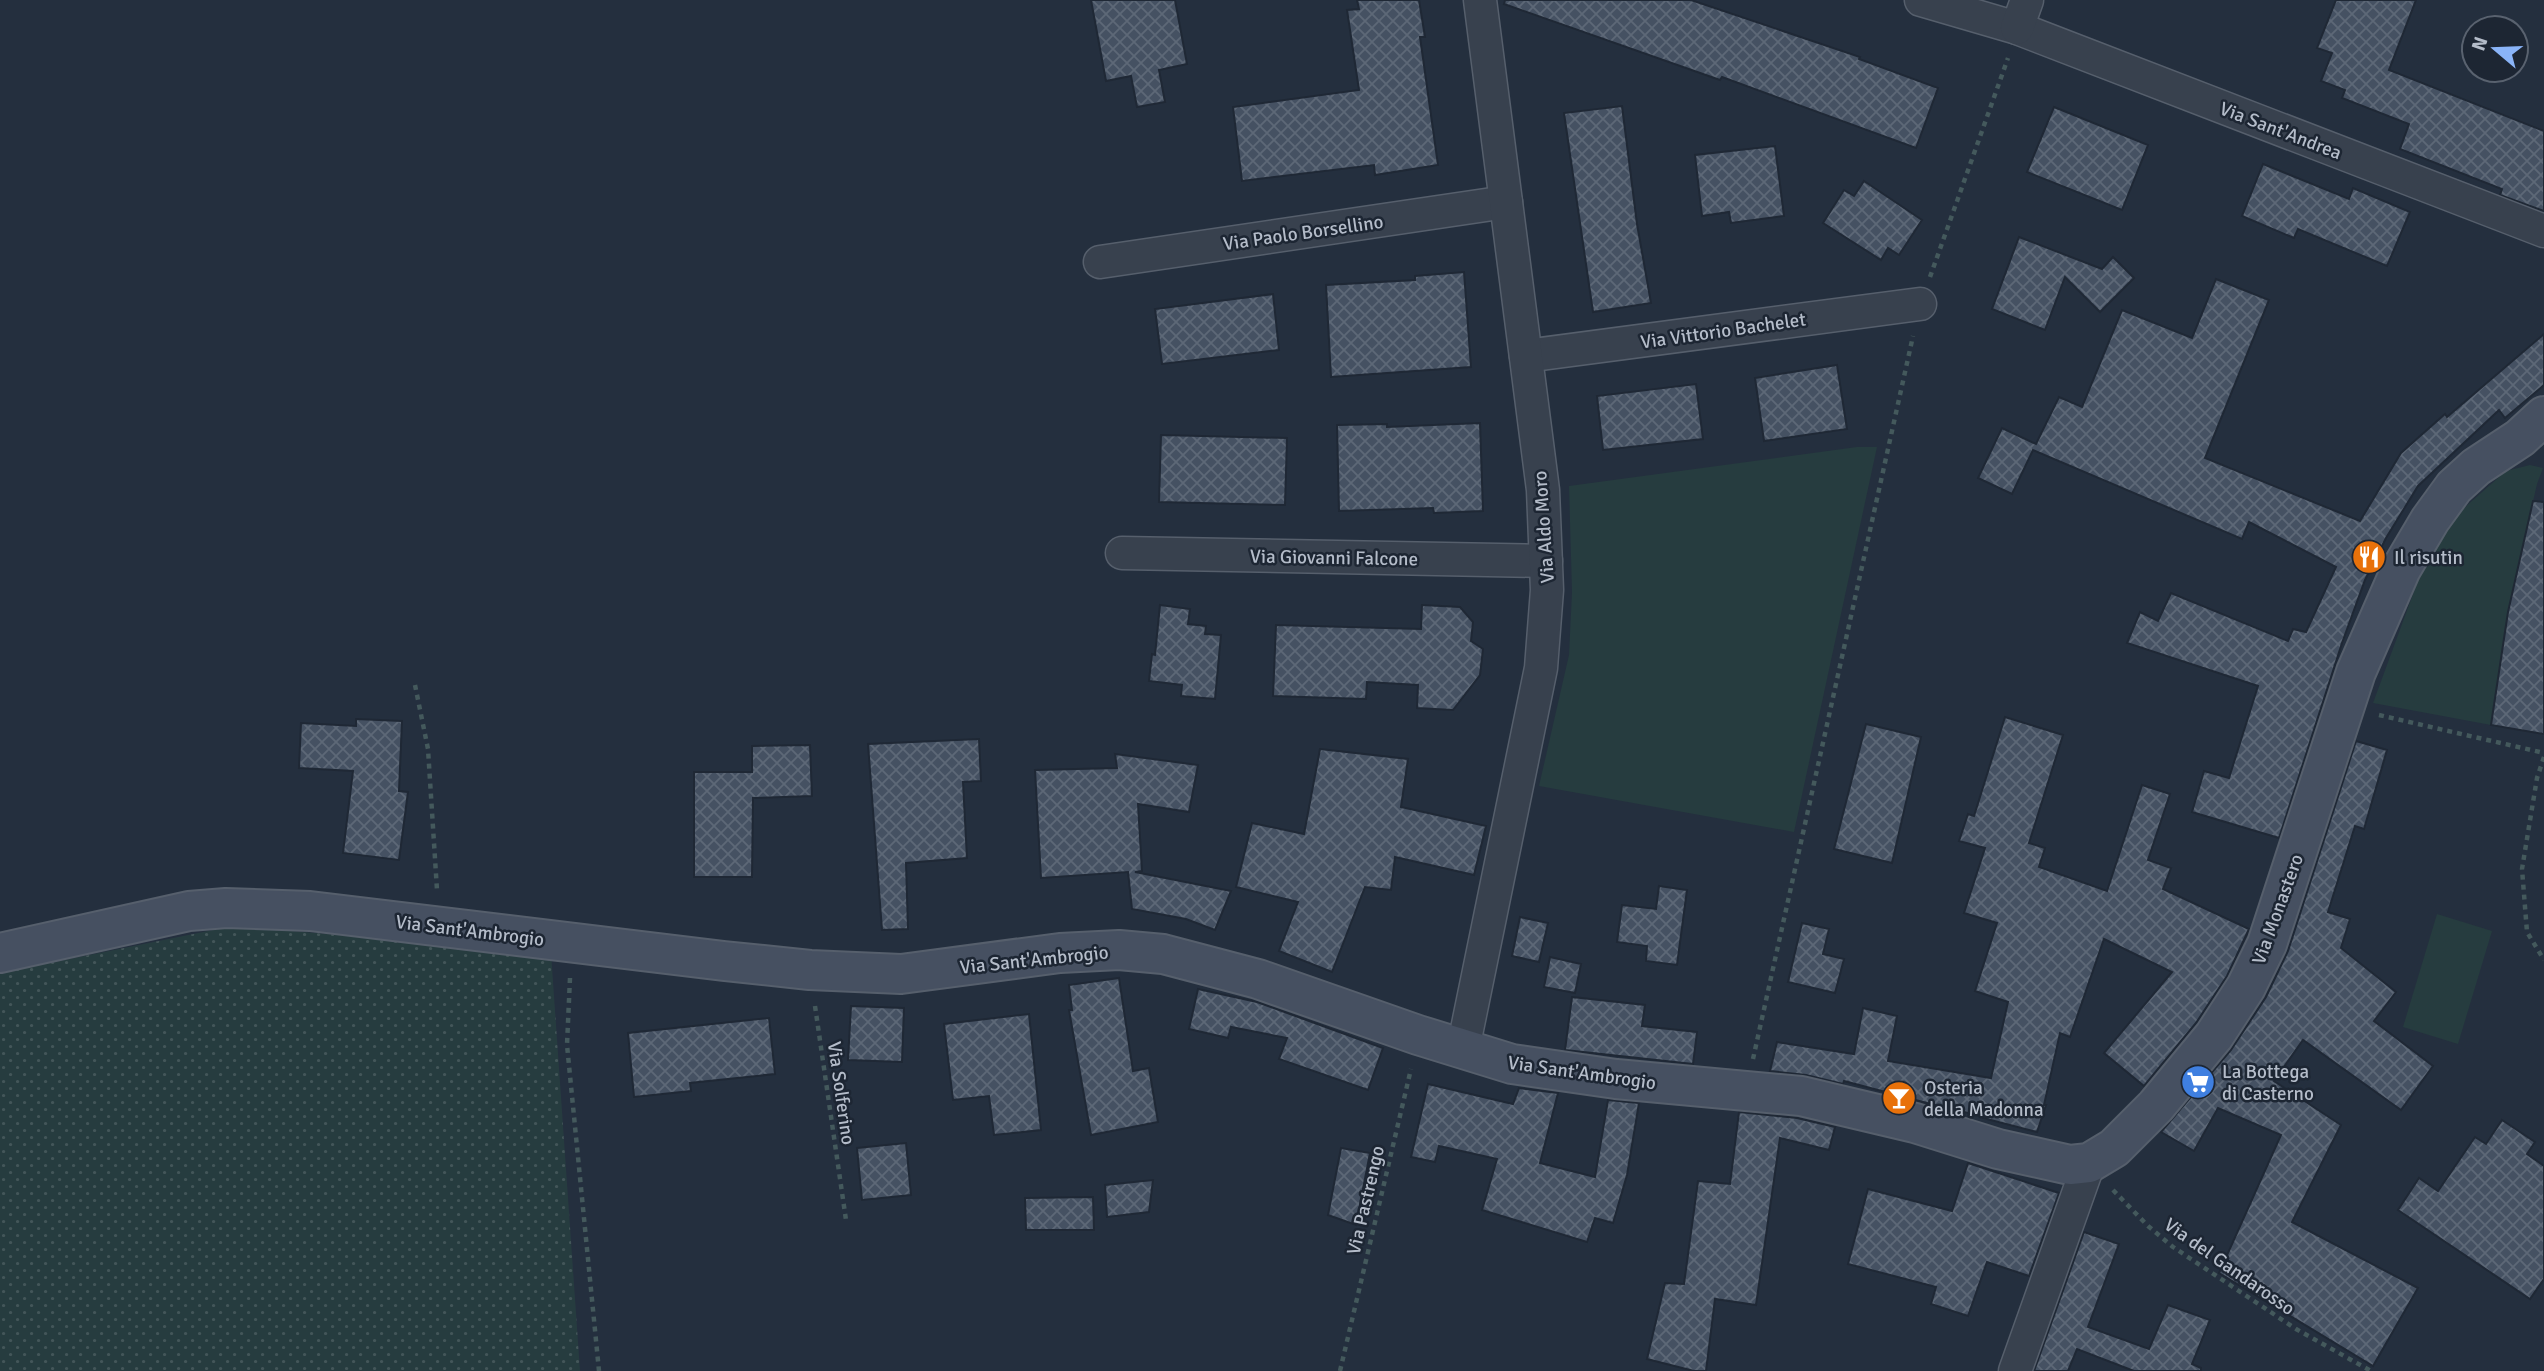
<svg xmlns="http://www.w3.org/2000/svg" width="2544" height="1371" font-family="Signika,sans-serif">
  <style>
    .grass { fill: url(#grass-dots) }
    .green { fill: #263c3f }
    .building { fill: url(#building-cross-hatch); stroke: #1f2835; stroke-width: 2 }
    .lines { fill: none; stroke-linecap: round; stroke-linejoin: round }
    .street-casing { stroke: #565f6c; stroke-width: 35 }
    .secondary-casing { stroke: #565f6c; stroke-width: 42 }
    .path { stroke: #44595c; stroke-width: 4.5; stroke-dasharray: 5 5; stroke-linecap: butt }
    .street { stroke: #38414e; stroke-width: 32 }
    .secondary { stroke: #465061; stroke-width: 38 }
    .labels { text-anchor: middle; stroke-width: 5; stroke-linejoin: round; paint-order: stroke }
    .street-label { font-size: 19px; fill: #b4bcc9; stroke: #1d2633 }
    .poi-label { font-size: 19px; fill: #b4bcc9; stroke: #1d2633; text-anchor: start }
  </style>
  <defs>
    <pattern id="grass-dots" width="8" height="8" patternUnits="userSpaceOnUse" patternTransform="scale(1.75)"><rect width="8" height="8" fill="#263c3f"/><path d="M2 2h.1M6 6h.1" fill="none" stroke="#435659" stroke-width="1.8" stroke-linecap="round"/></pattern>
    <pattern id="building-cross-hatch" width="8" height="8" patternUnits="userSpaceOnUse" patternTransform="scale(1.75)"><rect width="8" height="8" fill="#455162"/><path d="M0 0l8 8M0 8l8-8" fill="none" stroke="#5d6877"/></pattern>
  </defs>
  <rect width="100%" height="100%" fill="#242f3e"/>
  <path class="grass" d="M 233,926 L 551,953 L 580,1371 L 0,1371 L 0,973 Z"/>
  <g class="green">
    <path d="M 1857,447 L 1877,447 L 1794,832 L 1539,786 L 1569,655 L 1572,592 L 1569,486 Z"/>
    <path d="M 2530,465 L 2543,468 L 2537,484 L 2508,611 L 2491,725 L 2373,703 L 2423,567 L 2441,537 L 2464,508 L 2506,471 Z"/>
    <path d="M 2437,914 L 2492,931 L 2458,1044 L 2403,1027 Z"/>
  </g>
  <g class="building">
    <path d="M 1091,0 L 1175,0 L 1187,64 L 1159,70 L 1165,102 L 1137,107 L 1131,76 L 1106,81 Z"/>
    <path d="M 1357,0 L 1419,0 L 1425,37 L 1420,37 L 1438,165 L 1375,175 L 1374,165 L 1242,181 L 1233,107 L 1359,90 L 1347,10 L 1359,9 Z"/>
    <path d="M 1505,0 L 1691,0 L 1860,57 L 1859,59 L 1938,88 L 1916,148 L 1722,77 L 1720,80 L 1504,4 Z"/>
    <path d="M 2336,0 L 2416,0 L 2389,70 L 2544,131 L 2544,211 L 2500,195 L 2502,189 L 2400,149 L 2409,124 L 2342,98 L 2345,90 L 2321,81 L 2332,53 L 2317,48 Z"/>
    <path d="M 1622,106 L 1637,224 L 1651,303 L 1593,312 L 1564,113 Z"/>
    <path d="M 2054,107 L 2148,145 L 2122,210 L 2027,172 Z"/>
    <path d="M 1775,146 L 1784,216 L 1731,223 L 1729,212 L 1702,216 L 1695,155 Z"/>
    <path d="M 2263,164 L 2349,199 L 2353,188 L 2410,212 L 2387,266 L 2298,229 L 2294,238 L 2242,216 Z"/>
    <path d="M 1864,181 L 1922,220 L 1899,255 L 1888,248 L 1881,260 L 1823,223 L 1844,190 L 1854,196 Z"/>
    <path d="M 2019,237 L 2102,269 L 2113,257 L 2134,278 L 2100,312 L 2065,277 L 2045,330 L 1992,309 Z"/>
    <path d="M 1464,272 L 1471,367 L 1331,377 L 1326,285 L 1415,280 L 1415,276 Z"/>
    <path d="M 2216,279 L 2269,300 L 2205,458 L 2360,521 L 2401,453 L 2445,414 L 2447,417 L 2544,334 L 2544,385 L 2505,418 L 2499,410 L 2418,486 L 2386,538 L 2365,580 L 2342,643 L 2279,838 L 2192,812 L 2204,771 L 2229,778 L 2258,686 L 2127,643 L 2140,612 L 2158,621 L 2171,593 L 2288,641 L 2293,629 L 2306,632 L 2336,567 L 2249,522 L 2242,539 L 2033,450 L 2012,494 L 1978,478 L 2002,428 L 2036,444 L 2059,397 L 2082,407 L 2122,310 L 2192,338 Z"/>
    <path d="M 1273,294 L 1279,350 L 1162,364 L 1155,309 Z"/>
    <path d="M 1837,365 L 1847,429 L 1764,441 L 1755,378 Z"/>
    <path d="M 1696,384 L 1703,439 L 1603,450 L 1597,396 Z"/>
    <path d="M 1480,423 L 1483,511 L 1434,513 L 1433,508 L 1339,511 L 1337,425 L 1387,424 L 1387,427 Z"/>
    <path d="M 1161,435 L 1287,438 L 1285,505 L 1159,502 Z"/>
    <path d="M 2533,501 L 2544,502 L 2544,734 L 2491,725 L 2508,612 Z"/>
    <path d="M 1160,605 L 1190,609 L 1188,624 L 1206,626 L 1205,634 L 1221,635 L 1215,699 L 1181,696 L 1182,685 L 1149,681 L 1152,654 L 1155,655 Z"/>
    <path d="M 1422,605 L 1460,607 L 1473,622 L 1471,641 L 1483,649 L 1480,675 L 1453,710 L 1417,708 L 1418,685 L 1367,682 L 1366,699 L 1273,696 L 1276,625 L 1421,629 Z"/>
    <path d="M 2005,717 L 2063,735 L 2029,843 L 2045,848 L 2039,867 L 2107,891 L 2142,785 L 2170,794 L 2148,860 L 2171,868 L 2163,889 L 2249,929 L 2227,976 L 2196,1023 L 2144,1086 L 2104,1053 L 2172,972 L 2104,939 L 2070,1037 L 2060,1033 L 2044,1105 L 2046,1105 L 2037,1132 L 1983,1118 L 1983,1115 L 1957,1111 L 1844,1081 L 1843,1084 L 1806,1075 L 1770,1071 L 1777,1042 L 1854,1054 L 1863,1008 L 1897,1016 L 1888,1061 L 1991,1078 L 2008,1002 L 1975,991 L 1997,923 L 1964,913 L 1985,848 L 1959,841 L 1968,814 L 1974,816 Z"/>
    <path d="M 356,719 L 402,721 L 399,791 L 408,792 L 399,860 L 343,853 L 353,771 L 299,768 L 301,723 L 356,726 Z"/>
    <path d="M 1866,724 L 1921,737 L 1892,863 L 1834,849 Z"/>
    <path d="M 979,739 L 981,781 L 963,782 L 967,858 L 906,863 L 908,929 L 882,930 L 868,744 Z"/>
    <path d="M 2356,741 L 2387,750 L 2364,829 L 2355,826 L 2328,912 L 2350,919 L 2341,948 L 2396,992 L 2374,1021 L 2433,1066 L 2401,1110 L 2303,1040 L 2274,1081 L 2341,1125 L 2292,1222 L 2418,1288 L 2373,1366 L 2219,1273 L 2281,1135 L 2218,1108 L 2194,1151 L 2161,1132 L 2231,1050 L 2266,997 L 2288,951 Z"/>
    <path d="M 810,745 L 812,796 L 753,798 L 752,877 L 694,877 L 694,772 L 752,772 L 752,746 Z"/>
    <path d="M 1320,749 L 1408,759 L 1401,807 L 1486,826 L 1474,875 L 1395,857 L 1391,890 L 1365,887 L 1332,972 L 1279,951 L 1298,902 L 1236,887 L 1252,823 L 1304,834 Z"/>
    <path d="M 1115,754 L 1198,765 L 1189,812 L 1138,804 L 1142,871 L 1135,872 L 1231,891 L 1215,930 L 1186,919 L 1132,909 L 1128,872 L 1041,878 L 1035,770 L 1117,768 Z"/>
    <path d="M 1659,886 L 1687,890 L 1677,965 L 1646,961 L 1647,946 L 1617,942 L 1622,905 L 1656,909 Z"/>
    <path d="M 1520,917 L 1548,923 L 1539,962 L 1512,956 Z"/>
    <path d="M 1802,923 L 1829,929 L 1823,954 L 1844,959 L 1835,993 L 1788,982 Z"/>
    <path d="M 1550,957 L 1581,964 L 1575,993 L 1544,987 Z"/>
    <path d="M 1119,978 L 1133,1071 L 1149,1068 L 1158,1122 L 1091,1135 L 1069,1010 L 1072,1010 L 1069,985 Z"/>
    <path d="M 1198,989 L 1257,1002 L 1383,1048 L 1368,1090 L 1279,1059 L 1287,1038 L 1231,1027 L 1228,1038 L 1189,1029 Z"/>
    <path d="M 1572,997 L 1645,1005 L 1642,1026 L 1697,1032 L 1693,1064 L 1565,1050 Z"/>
    <path d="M 851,1006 L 904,1008 L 902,1062 L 848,1060 Z"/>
    <path d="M 1029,1014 L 1041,1130 L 994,1135 L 989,1096 L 953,1100 L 944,1024 Z"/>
    <path d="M 769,1018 L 775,1074 L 690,1083 L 691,1091 L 634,1097 L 628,1033 Z"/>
    <path d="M 1428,1084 L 1513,1104 L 1519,1088 L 1558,1093 L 1540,1163 L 1595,1177 L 1608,1100 L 1639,1103 L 1627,1175 L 1613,1223 L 1595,1218 L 1587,1242 L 1482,1210 L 1497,1159 L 1439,1146 L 1435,1162 L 1411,1157 Z"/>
    <path d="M 1739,1112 L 1797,1118 L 1835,1127 L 1829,1150 L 1780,1138 L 1756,1305 L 1715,1299 L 1706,1371 L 1694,1371 L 1647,1359 L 1665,1283 L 1684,1284 L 1698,1181 L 1730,1184 Z"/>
    <path d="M 2502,1120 L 2535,1142 L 2527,1154 L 2544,1166 L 2544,1279 L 2530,1299 L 2398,1210 L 2419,1178 L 2438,1191 L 2475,1137 L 2486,1144 Z"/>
    <path d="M 906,1143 L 911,1195 L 862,1200 L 857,1148 Z"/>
    <path d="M 1341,1148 L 1370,1153 L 1356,1225 L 1328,1215 Z"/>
    <path d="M 1968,1163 L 2059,1193 L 2029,1276 L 1987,1262 L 1968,1316 L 1931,1304 L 1936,1287 L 1848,1264 L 1868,1189 L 1952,1211 Z"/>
    <path d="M 1153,1180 L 1149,1212 L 1107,1217 L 1105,1185 Z"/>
    <path d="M 1093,1197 L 1094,1230 L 1026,1230 L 1025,1198 Z"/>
    <path d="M 2084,1232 L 2119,1244 L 2088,1327 L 2149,1349 L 2168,1305 L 2210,1320 L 2192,1364 L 2201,1368 L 2201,1371 L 2134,1371 L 2077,1349 L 2068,1371 L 2034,1371 Z"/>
  </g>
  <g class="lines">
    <g class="street-casing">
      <g id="street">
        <path d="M 1921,0 L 2017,28 L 2544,231"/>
        <path d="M 2017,28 L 2027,0"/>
        <path d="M 1100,262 L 1506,202"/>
        <path d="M 1526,356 L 1920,304"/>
        <path d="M 1122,553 L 1546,561"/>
        <path d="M 1463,1049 L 1541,668 L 1547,590 L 1543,490 L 1480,0"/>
        <path d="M 2015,1371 L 2089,1163"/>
      </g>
    </g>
    <g class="secondary-casing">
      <path id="secondary" d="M 0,953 L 189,911 L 226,908 L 310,911 L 724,961 L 810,970 L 901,974 L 1060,953 L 1119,950 L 1163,954 L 1258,979 L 1418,1035 L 1512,1064 L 1616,1079 L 1801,1096 L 1915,1123 L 1998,1149 L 2070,1165 L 2089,1163 L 2114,1148 L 2156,1106 L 2214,1036 L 2246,987 L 2267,944 L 2356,672 L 2401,569 L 2430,520 L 2454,487 L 2476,467 L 2520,438 L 2544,416"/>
    </g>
    <g class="path">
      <path d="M 1930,277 L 2008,58"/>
      <path d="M 415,685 L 428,749 L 437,890"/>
      <path d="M 2379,715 L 2544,753"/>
      <path d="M 2544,757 L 2537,778 L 2522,869 L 2527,932 L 2544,960"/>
      <path d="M 570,978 L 567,1045 L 599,1371"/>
      <path d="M 815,1006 L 846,1220"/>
      <path d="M 1753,1059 L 1913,336"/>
      <path d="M 2113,1190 L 2148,1226 L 2173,1247 L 2296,1329 L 2371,1371"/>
      <path d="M 1340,1371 L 1411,1069"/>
    </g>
    <use href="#street" class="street"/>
    <use href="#secondary" class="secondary"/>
  </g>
  <defs>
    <g id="restaurant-disc" transform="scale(1.75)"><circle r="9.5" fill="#e8710a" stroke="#1d2633"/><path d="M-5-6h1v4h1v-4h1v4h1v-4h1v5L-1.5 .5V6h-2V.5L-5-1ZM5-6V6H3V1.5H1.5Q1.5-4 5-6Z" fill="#fff"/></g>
    <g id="supermarket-disc" transform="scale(1.75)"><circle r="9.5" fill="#3f7fe0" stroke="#1d2633"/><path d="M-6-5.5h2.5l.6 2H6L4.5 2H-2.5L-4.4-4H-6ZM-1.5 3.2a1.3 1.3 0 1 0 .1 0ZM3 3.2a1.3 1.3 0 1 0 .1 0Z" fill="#fff"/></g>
    <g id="bar-disc" transform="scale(1.75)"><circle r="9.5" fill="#e8710a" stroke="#1d2633"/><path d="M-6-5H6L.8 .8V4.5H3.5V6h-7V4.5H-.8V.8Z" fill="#fff"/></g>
  </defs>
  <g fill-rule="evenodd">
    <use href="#restaurant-disc" x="2369" y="557"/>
    <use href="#supermarket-disc" x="2198" y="1082"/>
    <use href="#bar-disc" x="1899" y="1098"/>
  </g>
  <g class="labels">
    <g class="street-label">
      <text transform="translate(2281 130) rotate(21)" y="7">Via Sant'Andrea</text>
      <text transform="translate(1303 232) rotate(-8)" y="7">Via Paolo Borsellino</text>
      <text transform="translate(1723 330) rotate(-8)" y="7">Via Vittorio Bachelet</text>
      <text transform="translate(1543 527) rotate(-94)" y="7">Via Aldo Moro</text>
      <text transform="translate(1334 557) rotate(1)" y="7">Via Giovanni Falcone</text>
      <text transform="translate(2277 909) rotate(-70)" y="7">Via Monastero</text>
      <text transform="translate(470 930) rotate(7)" y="7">Via Sant'Ambrogio</text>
      <text transform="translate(1034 959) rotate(-6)" y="7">Via Sant'Ambrogio</text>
      <text transform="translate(1582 1072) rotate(8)" y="7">Via Sant'Ambrogio</text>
      <text transform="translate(842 1093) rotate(82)" y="7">Via Solferino</text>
      <text transform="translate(1365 1200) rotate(-77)" y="7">Via Pastrengo</text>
      <text transform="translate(2230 1266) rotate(35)" y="7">Via del Gandarosso</text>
    </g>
    <g class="poi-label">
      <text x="2394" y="564">Il risutin</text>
      <text x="2222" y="1078">La Bottega<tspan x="2222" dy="22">di Casterno</tspan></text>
      <text x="1924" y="1094">Osteria<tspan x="1924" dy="22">della Madonna</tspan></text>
    </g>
  </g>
  <g transform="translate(2495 49) rotate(289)"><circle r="33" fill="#1d2633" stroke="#59626f" stroke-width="2"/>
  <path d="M0-5L12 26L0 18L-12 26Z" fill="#8ab4f8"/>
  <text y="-10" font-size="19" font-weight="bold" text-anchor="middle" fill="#b4bcc9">N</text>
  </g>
</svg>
